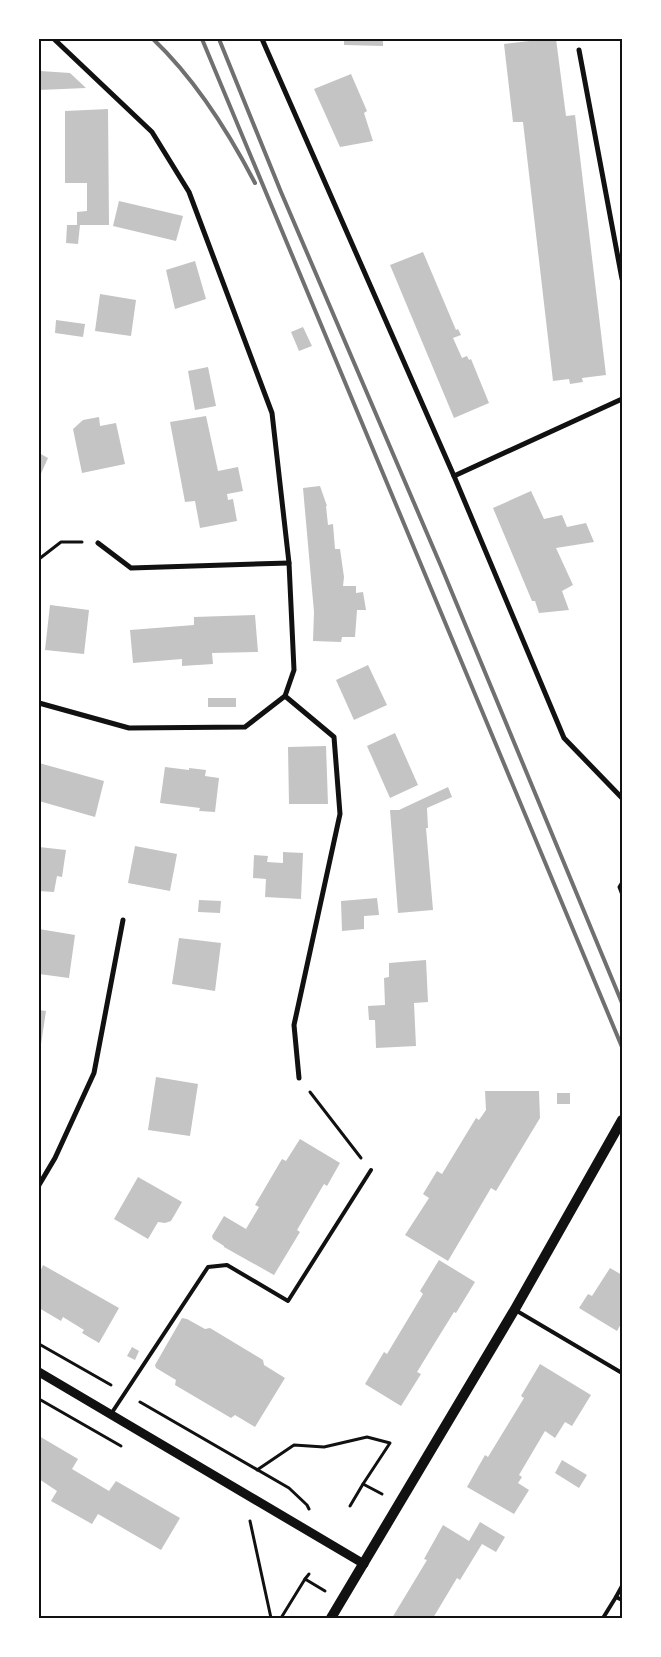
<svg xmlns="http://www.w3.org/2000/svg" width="661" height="1657" font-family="'IBM Plex Sans',sans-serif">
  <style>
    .building { fill: #c4c4c4 }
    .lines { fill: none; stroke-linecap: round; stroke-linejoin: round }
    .path { stroke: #111; stroke-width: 3 }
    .service { stroke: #111; stroke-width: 4 }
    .minor { stroke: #111; stroke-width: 5 }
    .tertiary { stroke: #111; stroke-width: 9 }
    .secondary { stroke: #111; stroke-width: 10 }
    .rail { stroke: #707070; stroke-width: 4 }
    .neatline { fill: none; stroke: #111; stroke-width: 2 }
  </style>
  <rect width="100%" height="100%" fill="#fff"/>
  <g class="building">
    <path d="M 344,39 L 383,39 L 383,46 L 344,45 Z"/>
    <path d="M 547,39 L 556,39 L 566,116 L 575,115 L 606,375 L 582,378 L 583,382 L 570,384 L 569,379 L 553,381 L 523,122 L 513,122 L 504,44 Z"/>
    <path d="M 39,61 L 41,61 L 40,71 L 70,73 L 86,88 L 39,90 Z"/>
    <path d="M 351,74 L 367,111 L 364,113 L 373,141 L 340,147 L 314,89 Z"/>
    <path d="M 108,109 L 109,225 L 80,225 L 78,244 L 66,243 L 67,225 L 77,225 L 77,212 L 87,211 L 87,183 L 65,183 L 65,111 Z"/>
    <path d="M 119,201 L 183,216 L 176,241 L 113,226 Z"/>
    <path d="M 423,252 L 456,330 L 458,329 L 461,335 L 453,338 L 462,358 L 467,356 L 469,360 L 471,359 L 489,403 L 454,418 L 390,265 Z"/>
    <path d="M 195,261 L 206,299 L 175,309 L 166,270 Z"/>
    <path d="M 100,294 L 136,300 L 131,336 L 95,331 Z"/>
    <path d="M 56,320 L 85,324 L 83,337 L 55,333 Z"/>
    <path d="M 303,327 L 312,346 L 299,351 L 291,332 Z"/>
    <path d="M 208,367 L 216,406 L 195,410 L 188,371 Z"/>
    <path d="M 206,416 L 218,471 L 238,467 L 243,491 L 227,494 L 228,500 L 233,499 L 237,521 L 200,528 L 195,501 L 185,502 L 170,422 Z"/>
    <path d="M 99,417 L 100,426 L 116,423 L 125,464 L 82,473 L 73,429 L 83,420 Z"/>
    <path d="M 39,453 L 48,458 L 39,478 Z"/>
    <path d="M 320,486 L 327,506 L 326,506 L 328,525 L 333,524 L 335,549 L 340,549 L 344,577 L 343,586 L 356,586 L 356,593 L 363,592 L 366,610 L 357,610 L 355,637 L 342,637 L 341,642 L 313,641 L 314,612 L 303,488 Z"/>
    <path d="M 531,491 L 544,519 L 562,515 L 567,527 L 586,523 L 594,542 L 556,548 L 573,585 L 562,591 L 569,610 L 539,613 L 535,601 L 532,601 L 493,508 Z"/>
    <path d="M 50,605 L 89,610 L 84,654 L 45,650 Z"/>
    <path d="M 255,615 L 258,652 L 212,653 L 213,664 L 182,666 L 182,659 L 133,663 L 130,630 L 194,625 L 194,617 Z"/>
    <path d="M 368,665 L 387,705 L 354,720 L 336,680 Z"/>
    <rect x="208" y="698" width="28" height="9"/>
    <path d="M 395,733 L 418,785 L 390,798 L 367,746 Z"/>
    <path d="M 326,746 L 328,804 L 289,804 L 288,747 Z"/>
    <path d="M 39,763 L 104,781 L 95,817 L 39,801 Z"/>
    <path d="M 165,767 L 189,770 L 189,768 L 206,770 L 205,776 L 219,778 L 215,812 L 199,811 L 200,808 L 160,803 Z"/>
    <path d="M 448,787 L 452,797 L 427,808 L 428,828 L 426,828 L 433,910 L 398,913 L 390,810 L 399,810 Z"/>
    <path d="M 135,846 L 177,854 L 170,891 L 128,883 Z"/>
    <path d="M 39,847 L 66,850 L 62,877 L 57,876 L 54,892 L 39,891 Z"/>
    <path d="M 283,852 L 303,853 L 301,899 L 265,897 L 266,879 L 253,878 L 254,855 L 268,856 L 267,862 L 283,863 Z"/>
    <path d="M 377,898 L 379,915 L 364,916 L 364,929 L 342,931 L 341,901 Z"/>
    <path d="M 199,900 L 221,901 L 220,913 L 198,912 Z"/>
    <path d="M 39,929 L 75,935 L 69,978 L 39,974 Z"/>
    <path d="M 179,938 L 221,943 L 215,991 L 172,984 Z"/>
    <path d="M 426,960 L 428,1002 L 414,1003 L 416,1046 L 376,1048 L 375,1020 L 369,1020 L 368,1006 L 385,1005 L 384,978 L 389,977 L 389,963 Z"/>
    <path d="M 39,1010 L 46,1011 L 40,1051 L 39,1051 Z"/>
    <path d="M 156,1077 L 198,1084 L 190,1136 L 148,1130 Z"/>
    <path d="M 485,1091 L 539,1091 L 540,1118 L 496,1191 L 491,1188 L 448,1261 L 405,1235 L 429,1198 L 423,1194 L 437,1171 L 442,1174 L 476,1118 L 479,1120 L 486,1110 Z"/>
    <rect x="557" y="1093" width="13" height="11"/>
    <path d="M 300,1139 L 340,1163 L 327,1186 L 324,1184 L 297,1230 L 300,1232 L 274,1275 L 224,1247 L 224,1246 L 213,1239 L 212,1236 L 224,1216 L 246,1229 L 259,1207 L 255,1205 L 282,1159 L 286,1161 Z"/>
    <path d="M 138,1177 L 182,1202 L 171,1221 L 165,1223 L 158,1222 L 148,1239 L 114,1219 Z"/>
    <path d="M 439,1260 L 475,1282 L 456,1313 L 454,1312 L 436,1341 L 417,1372 L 421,1374 L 401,1406 L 365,1384 L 384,1352 L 387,1354 L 423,1294 L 420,1291 Z"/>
    <path d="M 43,1265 L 119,1308 L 99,1343 L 82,1333 L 84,1330 L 63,1317 L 61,1321 L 39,1308 L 39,1274 Z"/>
    <path d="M 610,1268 L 622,1275 L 622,1322 L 617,1331 L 579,1308 L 588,1294 L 592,1296 Z"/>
    <path d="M 182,1318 L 187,1319 L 205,1329 L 210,1328 L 263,1360 L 264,1365 L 285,1378 L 255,1427 L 235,1415 L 231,1418 L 175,1385 L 176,1380 L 156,1368 L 155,1365 Z"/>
    <path d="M 132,1347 L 139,1351 L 135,1360 L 127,1356 Z"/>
    <path d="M 540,1364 L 591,1395 L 572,1426 L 565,1422 L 555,1438 L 545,1431 L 519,1475 L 522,1477 L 518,1483 L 529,1490 L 514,1514 L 467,1487 L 485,1455 L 488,1457 L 524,1398 L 521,1396 Z"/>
    <path d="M 39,1436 L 78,1459 L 72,1469 L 109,1491 L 116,1481 L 180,1518 L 161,1550 L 98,1514 L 92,1524 L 51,1501 L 57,1491 L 39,1479 Z"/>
    <path d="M 562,1460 L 587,1475 L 579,1488 L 555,1473 Z"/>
    <path d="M 480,1522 L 505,1537 L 496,1552 L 482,1544 L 460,1580 L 457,1578 L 433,1618 L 392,1618 L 427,1560 L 424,1559 L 443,1525 L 469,1541 Z"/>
  </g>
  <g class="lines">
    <g class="path">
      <path d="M 39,559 L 61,542 L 82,542"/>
      <path d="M 622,882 L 619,887 L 622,895"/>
      <path d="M 310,1092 L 361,1158"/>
      <path d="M 39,1344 L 111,1385"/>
      <path d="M 39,1399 L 121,1446"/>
      <path d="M 140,1402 L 289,1488 L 307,1505 L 309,1509"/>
      <path d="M 257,1470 L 294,1445 L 324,1447 L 367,1437 L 390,1443 L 363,1484 L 382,1494"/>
      <path d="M 350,1506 L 363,1484"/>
      <path d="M 250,1521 L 271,1618"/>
      <path d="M 305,1579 L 309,1574"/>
      <path d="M 281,1618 L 305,1579 L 325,1591"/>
    </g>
    <g class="service">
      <path d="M 517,1311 L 622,1373"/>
      <path d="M 111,1414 L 208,1267 L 227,1265 L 288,1301 L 371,1170"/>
      <path d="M 622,1586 L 616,1597 L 622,1600"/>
      <path d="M 603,1618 L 616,1597"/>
    </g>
    <g class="minor">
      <path d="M 54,39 L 152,132 L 189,192 L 272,413 L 289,563 L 294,670 L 285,696"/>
      <path d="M 262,39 L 454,476 L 564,738 L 622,798"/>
      <path d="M 579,50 L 622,279"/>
      <path d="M 454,476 L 622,399"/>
      <path d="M 98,543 L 131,568 L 289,563"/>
      <path d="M 39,703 L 129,728 L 245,727 L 285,696 L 334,737 L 340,814 L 294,1025 L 299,1078"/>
      <path d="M 39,1185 L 55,1158 L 94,1073 L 123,920"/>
    </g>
    <path class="tertiary" d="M 39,1372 L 364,1564"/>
    <path class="secondary" d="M 331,1618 L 515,1309 L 622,1120"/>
    <g class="rail">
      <path d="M 153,39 C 195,79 228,131 255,183"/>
      <path d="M 202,39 L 622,1047"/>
      <path d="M 219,39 L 281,192 L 441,566 L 622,1003"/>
    </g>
  </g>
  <rect width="661" height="1657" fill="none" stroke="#ffffff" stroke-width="80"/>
  <rect x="40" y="40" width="581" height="1577" class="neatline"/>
</svg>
